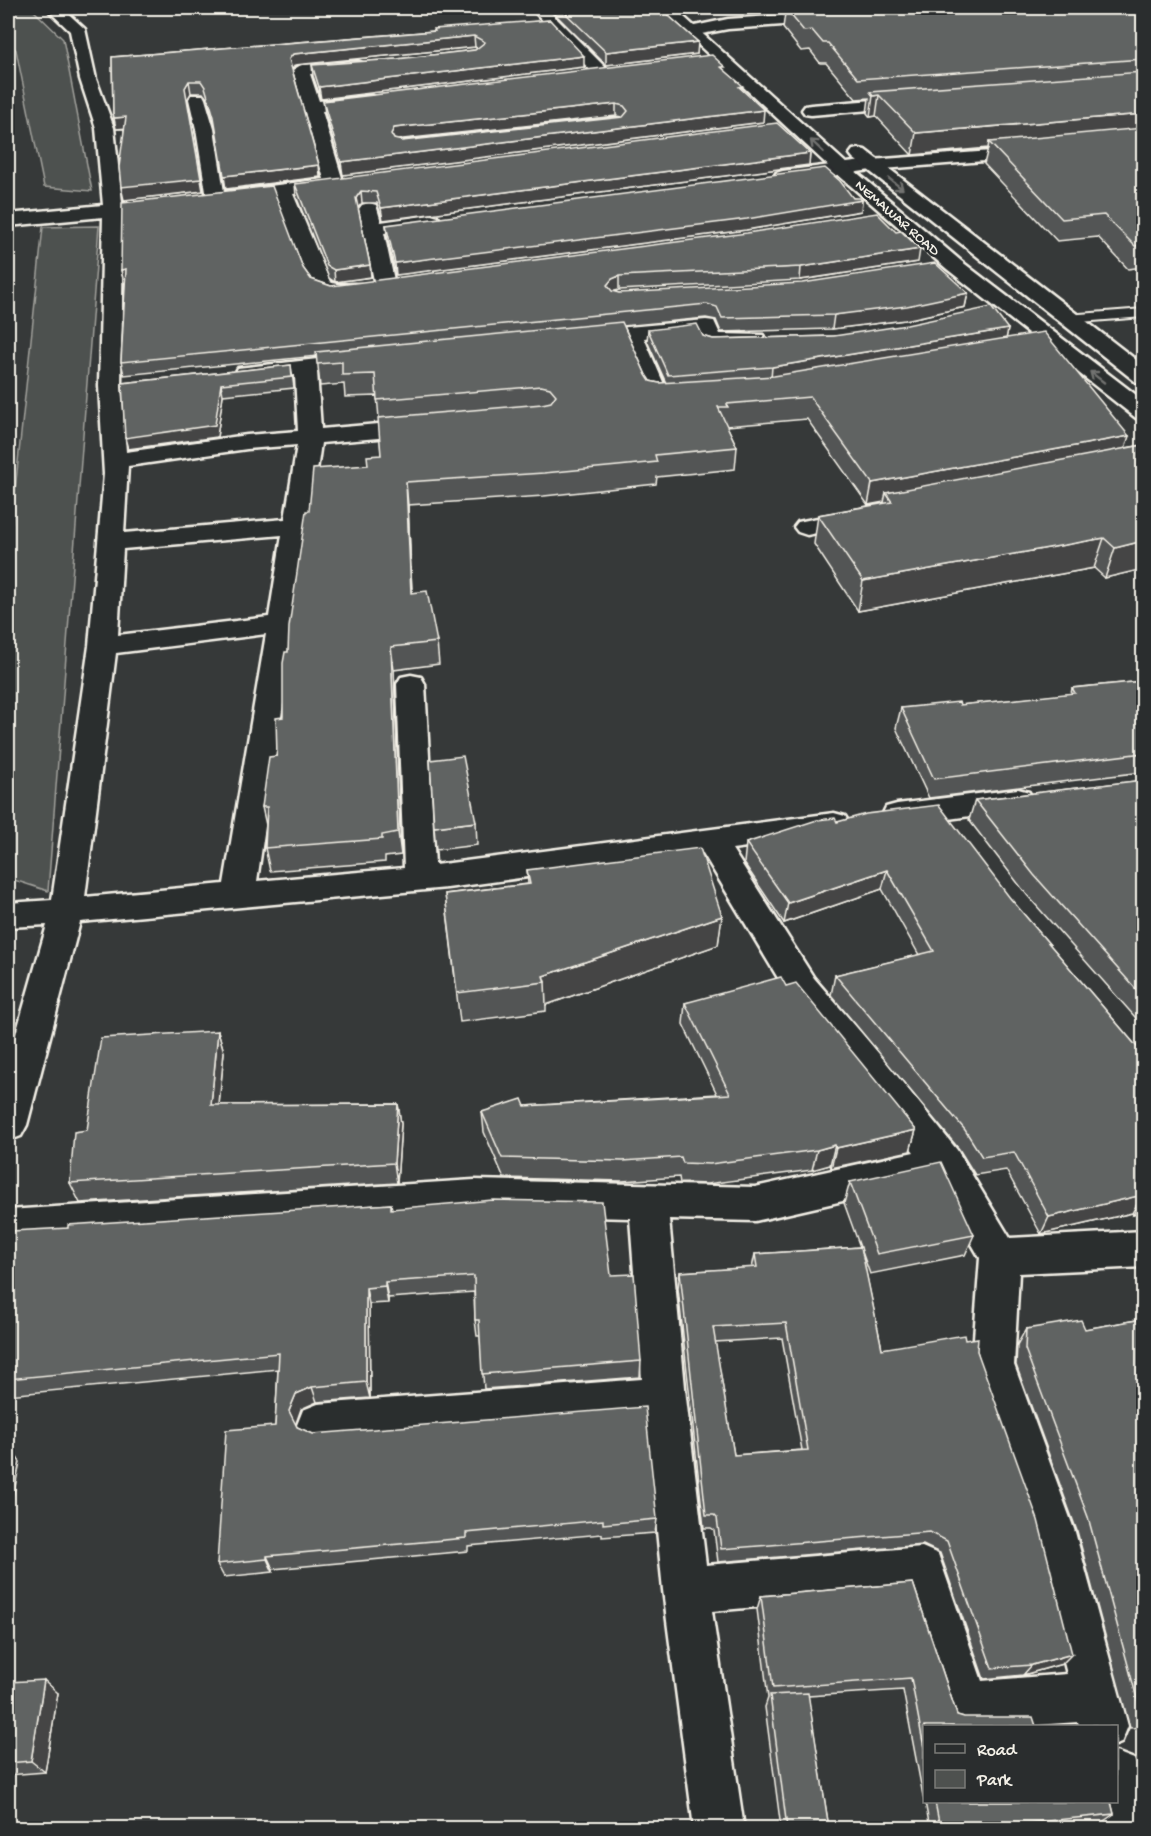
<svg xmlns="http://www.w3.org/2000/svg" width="1151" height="1836" font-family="'Gochi Hand',sans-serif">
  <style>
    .green { fill: #4e514f; stroke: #a1a19c; stroke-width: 1.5 }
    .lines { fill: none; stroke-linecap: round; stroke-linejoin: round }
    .lane-casing { stroke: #f4f1e8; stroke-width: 4 }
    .street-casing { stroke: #f4f1e8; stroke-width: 5 }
    .highway-casing { stroke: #f4f1e8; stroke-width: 5 }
    .lane { fill: #2a2d2e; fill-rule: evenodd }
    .street { fill: #2a2d2e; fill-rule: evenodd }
    .highway { fill: #2a2d2e; fill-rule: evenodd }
    .wall { fill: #535554; stroke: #f4f1e8; stroke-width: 1.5; fill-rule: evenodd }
    .shaded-wall { fill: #444545; stroke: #f4f1e8; stroke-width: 1.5 }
    .building { fill: #616362; stroke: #f4f1e8; stroke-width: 1.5; fill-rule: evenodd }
    .oneway { stroke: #71726f }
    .labels { text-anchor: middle; stroke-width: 5; stroke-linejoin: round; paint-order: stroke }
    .far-street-label { font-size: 15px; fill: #f4f1e8; stroke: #2a2d2e }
  </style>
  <rect width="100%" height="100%" fill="#363939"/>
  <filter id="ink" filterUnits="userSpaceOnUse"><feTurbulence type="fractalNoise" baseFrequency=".0167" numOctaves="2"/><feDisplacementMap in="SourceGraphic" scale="12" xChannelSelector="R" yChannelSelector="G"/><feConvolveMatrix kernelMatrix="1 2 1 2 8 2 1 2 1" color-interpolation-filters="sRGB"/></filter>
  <g filter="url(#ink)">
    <g class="green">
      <path d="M 8,8 L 31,8 L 63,39 L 92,191 L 44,187 L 16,50 L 8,40 Z"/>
      <path d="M 99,226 L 48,891 L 8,878 L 8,556 L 43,227 Z"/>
    </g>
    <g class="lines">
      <g class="lane-casing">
        <path id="lane" d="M 1144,309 L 1144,317 L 1067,323 L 1061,319 L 1067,315 Z"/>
      </g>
      <g class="street-casing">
        <g id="street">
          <path d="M 46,8 L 62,8 L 85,29 L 96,79 L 114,128 L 122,203 L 141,204 L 144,208 L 141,212 L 123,215 L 121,386 L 126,452 L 247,435 L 298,431 L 295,375 L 246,380 L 238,378 L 235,373 L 238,368 L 362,354 L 370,356 L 373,361 L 370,366 L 317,372 L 321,429 L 424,420 L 432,422 L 436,427 L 432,432 L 424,434 L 321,443 L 257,881 L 404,868 L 397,684 L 401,677 L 411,675 L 421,677 L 425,684 L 435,865 L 834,813 L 845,816 L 850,824 L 845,832 L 834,835 L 732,849 L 814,978 L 882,1057 L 957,1150 L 1010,1238 L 1144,1231 L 1144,1267 L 1019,1273 L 1014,1365 L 1075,1532 L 1128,1726 L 1121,1743 L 1116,1745 L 1116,1726 L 1080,1726 L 1078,1722 L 1021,1726 L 955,1726 L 949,1724 L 907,1594 L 712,1611 L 744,1828 L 694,1828 L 663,1590 L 646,1420 L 318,1446 L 303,1440 L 297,1425 L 303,1410 L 318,1404 L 642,1379 L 630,1218 L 474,1214 L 8,1244 L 8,1210 L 474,1180 L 755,1187 L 914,1152 L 790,998 L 703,853 L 447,888 L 80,922 L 27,1125 L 21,1136 L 8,1141 L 8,1062 L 47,925 L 8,927 L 8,903 L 52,900 L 89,646 L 104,474 L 99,386 L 103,217 L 8,226 L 8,214 L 103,205 L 96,128 L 80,79 L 70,31 ZM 297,445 L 285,519 L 124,533 L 128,466 L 247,449 ZM 282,535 L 269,617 L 118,635 L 123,549 ZM 266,634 L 224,884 L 85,897 L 116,653 ZM 935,1180 L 980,1258 L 972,1365 L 1031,1532 L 1067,1674 L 982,1681 L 938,1554 L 922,1547 L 706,1565 L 686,1398 L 669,1219 L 755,1221 Z"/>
          <path d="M 531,8 L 546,8 L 608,70 L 610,73 L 608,76 L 596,76 Z"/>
          <path d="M 883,8 L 898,8 L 902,12 L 894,17 L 728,29 L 691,36 L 683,31 L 685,28 L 728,19 Z"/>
          <path d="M 357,61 L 363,63 L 365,66 L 363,69 L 310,74 L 319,101 L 370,96 L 376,97 L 379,101 L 376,105 L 370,106 L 322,111 L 342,178 L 349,183 L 347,187 L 340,189 L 293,194 L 330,282 C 341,287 354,282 365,285 L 368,289 L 365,293 C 349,297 322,302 311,286 L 275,196 L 230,202 C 222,200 218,204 209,202 L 207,198 L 196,129 L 189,99 L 191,95 L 203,95 L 205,99 L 214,129 L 224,192 L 324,179 L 293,70 L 301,65 Z"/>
          <path d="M 911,97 L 917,98 L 920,102 L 917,106 L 811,115 L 805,114 L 802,110 L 805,106 L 811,105 Z"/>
          <path d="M 1030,148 L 1036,149 L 1039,153 L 1036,157 L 871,170 L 783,183 L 776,181 L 774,177 L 776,173 L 783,171 L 871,160 Z"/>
          <path d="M 369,203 L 376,205 L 381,222 L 431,215 L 438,217 L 441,221 L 438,225 L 431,227 L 384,233 L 395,285 L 392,289 L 385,291 L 378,289 L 375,285 L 359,209 L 362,205 Z"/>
          <path d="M 706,320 L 714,321 L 720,334 L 763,335 L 766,340 L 763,345 C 746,349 721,350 704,346 L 698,333 L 644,338 L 666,389 L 686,387 L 694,389 L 697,394 L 694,399 C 680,402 664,404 650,401 L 623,340 L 583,343 L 575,342 L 572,337 L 575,332 L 583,331 Z"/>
          <path d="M 862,509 L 871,512 L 875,517 L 871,522 L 807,535 L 798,532 L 794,527 L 798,522 Z"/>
          <path d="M 1018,789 L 1029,792 L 1033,800 L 1029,808 L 897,826 L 886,823 L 882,815 L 886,807 L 897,804 Z"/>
          <path d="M 1116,1752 L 1134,1759 C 1144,1785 1144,1802 1144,1828 L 1105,1828 L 1098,1802 L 1116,1802 Z"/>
        </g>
      </g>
      <g class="highway-casing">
        <g id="highway">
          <path d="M 659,8 L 674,8 L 848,165 L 961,261 L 1144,401 L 1144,420 L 1136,418 L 947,269 L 836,173 Z"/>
          <path d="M 859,149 L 865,150 L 1144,366 L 1144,384 L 1136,382 L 853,158 L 850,154 L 853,150 Z"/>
        </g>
      </g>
      <use href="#lane" class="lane"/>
      <use href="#street" class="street"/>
      <use href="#highway" class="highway"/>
    </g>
    <g class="wall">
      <path d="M 549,8 L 660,8 L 698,42 L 697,54 L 606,65 Z"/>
      <path d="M 752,8 L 1143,8 L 1143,267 L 1128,269 L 1098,237 L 1057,241 L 984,164 L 988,148 L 912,155 L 876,116 L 870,117 L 867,113 L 869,98 L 856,99 L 826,63 L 820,63 L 810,50 L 801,51 L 783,28 L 785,13 L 757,15 Z"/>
      <path d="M 550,20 L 584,67 L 321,99 L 313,76 L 312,65 L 397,59 L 475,50 L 477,48 L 475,47 L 295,65 L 292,69 L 320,177 L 226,189 L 216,128 L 207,98 L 203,93 L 191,93 L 187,100 L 203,191 L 124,200 L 124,129 L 116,129 L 113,113 L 112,57 L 434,31 Z"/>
      <path d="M 725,71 L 742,90 L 763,122 L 343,175 L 325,113 L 323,101 ZM 616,116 L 622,117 L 402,141 L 398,140 Z"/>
      <path d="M 810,153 L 809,165 L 383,220 L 377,203 L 362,203 L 358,208 L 370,265 L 371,277 L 335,282 L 329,278 L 296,196 L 295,184 Z"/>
      <path d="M 853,198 L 862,200 L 861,211 L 746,230 L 396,275 L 387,236 L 386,225 Z"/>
      <path d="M 918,262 L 800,280 L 619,290 L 613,291 L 619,293 L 968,293 L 965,307 L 905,320 L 832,329 L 721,332 L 716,320 L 706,318 L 624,326 L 646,375 L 650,381 L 659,383 L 666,383 L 647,341 L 648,330 L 703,336 L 713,339 L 834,336 L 1008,329 L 1006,338 L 1125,448 L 1143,445 L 1143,569 L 1105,578 L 1094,568 L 858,611 L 814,544 L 818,515 L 884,503 L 884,502 L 868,505 L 807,419 L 727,426 L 737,447 L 735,469 L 657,477 L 656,484 L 618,488 L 544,496 L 408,505 L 412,593 L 437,642 L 439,664 L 394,670 L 401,855 L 385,857 L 385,862 L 270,871 L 265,848 L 266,825 L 262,807 L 277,756 L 283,717 L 288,652 L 309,511 L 381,455 L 379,418 L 377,396 L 345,397 L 344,384 L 320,386 L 317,356 L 124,375 L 121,362 L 125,283 L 124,283 L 121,270 L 303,268 L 311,279 L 331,286 Z"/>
      <path d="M 291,365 L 294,388 L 223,395 L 217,437 L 128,449 L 122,383 Z"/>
      <path d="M 1143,681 L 1143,772 L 929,798 L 896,728 L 901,708 L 960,705 L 1071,694 L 1072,688 Z"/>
      <path d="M 1143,780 L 1143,1026 L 1027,895 L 969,820 L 975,800 Z"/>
      <path d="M 476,822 L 477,845 L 436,850 L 434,827 Z"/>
      <path d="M 837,822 L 1010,898 L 1138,1048 L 1143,1212 L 1133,1215 L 1132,1213 L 1041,1234 L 1006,1170 L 975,1175 L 959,1149 L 831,995 L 835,975 L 919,955 L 882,889 L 784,923 L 744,863 L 746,843 Z"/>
      <path d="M 527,870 L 722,916 L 718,945 L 546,1005 L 546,1011 L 460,1022 L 445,894 L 528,884 Z"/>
      <path d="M 786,986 L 916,1130 L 910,1151 L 831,1168 L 830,1165 L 812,1170 L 707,1184 L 680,1183 L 679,1177 L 622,1181 L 504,1178 L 484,1132 L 482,1112 L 525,1106 L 717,1094 L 683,1024 L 685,1003 Z"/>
      <path d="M 218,1031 L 224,1052 L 219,1105 L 398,1104 L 401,1124 L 397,1183 L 80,1203 L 70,1183 L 87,1130 Z"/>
      <path d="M 850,1182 L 974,1235 L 965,1255 L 870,1274 L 861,1249 L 882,1349 L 965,1340 L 977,1351 L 1062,1664 L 1023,1675 L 984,1679 L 940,1553 L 923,1545 L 718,1562 L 714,1530 L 711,1528 L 704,1528 L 678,1288 L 680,1272 L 752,1268 L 755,1254 L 860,1247 L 844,1203 ZM 782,1338 L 802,1450 L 734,1455 L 715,1342 Z"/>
      <path d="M 391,1204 L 392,1209 L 611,1275 L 641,1361 L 640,1377 L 484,1389 L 480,1336 L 477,1336 L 475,1320 L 474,1292 L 388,1298 L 388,1303 L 369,1304 L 370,1398 L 317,1402 L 301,1409 L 295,1424 L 297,1427 L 313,1434 L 657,1519 L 655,1533 L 602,1537 L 602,1534 L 468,1546 L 468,1551 L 273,1569 L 273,1572 L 224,1577 L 217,1564 L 275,1426 L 278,1369 L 8,1395 L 8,1247 L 68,1228 Z"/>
      <path d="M 1143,1319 L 1143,1727 L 1130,1728 L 1077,1531 L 1016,1365 L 1017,1345 L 1026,1329 L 1085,1329 Z"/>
      <path d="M 913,1583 L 957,1715 L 964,1717 L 924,1726 L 924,1801 L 903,1690 L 808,1696 L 829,1828 L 781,1828 L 765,1707 L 768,1698 L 757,1609 L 761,1596 Z"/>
      <path d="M 8,1682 L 58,1693 L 45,1772 L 8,1775 Z"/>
      <path d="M 925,1802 L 1111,1802 L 1114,1814 L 1101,1823 L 1051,1828 L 930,1828 Z"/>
    </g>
    <g class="shaded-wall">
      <path d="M 474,36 L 475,47 L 295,65 L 291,71 L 289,59 L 293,54 Z"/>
      <path d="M 698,42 L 697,54 L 606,65 L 606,52 Z"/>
      <path d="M 584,56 L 584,67 L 321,99 L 319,87 Z"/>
      <path d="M 189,81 L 191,93 L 187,100 L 203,191 L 124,200 L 121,187 Z"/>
      <path d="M 879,95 L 876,116 L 870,117 L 873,96 Z"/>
      <path d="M 616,104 L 616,116 L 403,139 L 395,141 L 391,134 L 394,128 L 402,127 Z"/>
      <path d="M 764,110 L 763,122 L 343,175 L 341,162 Z"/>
      <path d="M 1143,114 L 1143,135 L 989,142 L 988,148 L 912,155 L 916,133 Z"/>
      <path d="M 126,117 L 128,128 L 116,129 L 114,118 Z"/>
      <path d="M 810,153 L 809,165 L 383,220 L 381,208 Z"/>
      <path d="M 319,165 L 320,177 L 226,189 L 224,176 Z"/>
      <path d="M 361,191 L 362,203 L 357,209 L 356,198 Z"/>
      <path d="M 862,200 L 861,211 L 746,230 L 396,275 L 395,263 Z"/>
      <path d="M 920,249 L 918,262 L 800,280 L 801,267 Z"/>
      <path d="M 370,265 L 371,277 L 335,282 L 334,270 Z"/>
      <path d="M 126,269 L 129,283 L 124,283 L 121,270 Z"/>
      <path d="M 619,276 L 619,290 L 611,292 L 607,285 L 612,279 Z"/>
      <path d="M 968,293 L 965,307 L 905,320 L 832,329 L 834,315 Z"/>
      <path d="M 1008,329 L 1006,340 L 771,379 L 772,367 Z"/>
      <path d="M 221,384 L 223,395 L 217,437 L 128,449 L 125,438 Z"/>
      <path d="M 1129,436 L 1122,458 L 886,493 L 884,502 L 868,505 L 872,483 Z"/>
      <path d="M 406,482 L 408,505 L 413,615 L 411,593 Z"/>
      <path d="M 1104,538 L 1094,568 L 858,611 L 863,581 Z"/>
      <path d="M 1143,541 L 1143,569 L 1105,578 L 1115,548 Z"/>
      <path d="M 391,647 L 394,670 L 401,855 L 398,832 Z"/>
      <path d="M 887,870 L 882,889 L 784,923 L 788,903 Z"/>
      <path d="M 722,916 L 718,945 L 546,1005 L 545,982 L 543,976 Z"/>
      <path d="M 218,1031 L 224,1052 L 217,1126 L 211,1105 Z"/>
      <path d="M 398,1104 L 401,1124 L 397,1183 L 394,1163 Z"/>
      <path d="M 916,1130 L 910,1151 L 831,1168 L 836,1148 Z"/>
      <path d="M 835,1145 L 830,1165 L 812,1170 L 817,1150 Z"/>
      <path d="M 1142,1195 L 1132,1213 L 1041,1234 L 1049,1217 Z"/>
      <path d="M 1143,1197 L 1143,1212 L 1133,1215 Z"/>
      <path d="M 385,1282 L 388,1298 L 388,1303 L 385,1286 Z"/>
      <path d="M 366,1288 L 369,1304 L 370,1398 L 366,1382 Z"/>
      <path d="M 312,1387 L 317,1402 L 301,1409 L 295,1426 L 289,1411 L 296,1394 Z"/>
      <path d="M 8,1445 L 20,1462 L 8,1522 Z"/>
      <path d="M 267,1556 L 273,1569 L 273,1572 L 267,1559 Z"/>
      <path d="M 1072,1654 L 1062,1664 L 1023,1675 L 1032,1665 Z"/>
      <path d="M 44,1680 L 58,1693 L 45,1772 L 31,1761 Z"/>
    </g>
    <g class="building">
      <path d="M 560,8 L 660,8 L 698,42 L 606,52 Z"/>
      <path d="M 785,8 L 1143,8 L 1143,59 L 858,79 L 828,43 L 823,43 L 812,30 L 804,31 Z"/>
      <path d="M 550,20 L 584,56 L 319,87 L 312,65 L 397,59 L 475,50 L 485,42 L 474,36 L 293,54 L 289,59 L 319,165 L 224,176 L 214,117 L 205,87 L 201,81 L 189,81 L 185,88 L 201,179 L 121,187 L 119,167 L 126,117 L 114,118 L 113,113 L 112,57 L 435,31 L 434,29 Z"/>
      <path d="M 712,55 L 725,67 L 721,67 L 743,86 L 739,87 L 764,110 L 341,162 L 323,101 ZM 616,104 L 624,106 L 628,111 L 623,117 L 402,141 L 394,139 L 391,134 L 394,128 L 402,127 Z"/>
      <path d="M 1143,72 L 1143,114 L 916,133 L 879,95 L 873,96 L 870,92 Z"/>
      <path d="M 777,123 L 810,153 L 381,208 L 376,192 L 361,191 L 356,198 L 370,265 L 334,270 L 327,266 L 295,184 Z"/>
      <path d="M 1143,128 L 1143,245 L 1135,246 L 1104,215 L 1062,219 L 989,142 Z"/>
      <path d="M 825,168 L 840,181 L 853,198 L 860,198 L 862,200 L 747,219 L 395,263 L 386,225 Z"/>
      <path d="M 272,186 L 303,268 L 311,279 L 331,286 L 747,233 L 877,213 L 896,232 L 901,231 L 920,249 L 801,267 L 619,276 L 612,279 L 607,285 L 612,291 L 619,293 L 802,283 L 935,263 L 968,293 L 907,306 L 834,315 L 722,318 L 717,307 L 707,304 L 121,362 L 126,269 L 121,270 L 122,203 Z"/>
      <path d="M 991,307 L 1008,329 L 772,367 L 668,375 L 648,330 L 697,324 L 703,336 L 713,339 L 834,336 L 907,325 Z"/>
      <path d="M 622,322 L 646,375 L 650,381 L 659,383 L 774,376 L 1044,332 L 1129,436 L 872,483 L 810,397 L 727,404 L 728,407 L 718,407 L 737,447 L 655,455 L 657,462 L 618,466 L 544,473 L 406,482 L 411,593 L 427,591 L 437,642 L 391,647 L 398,832 L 382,835 L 382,839 L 265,848 L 267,807 L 262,807 L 269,757 L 277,756 L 276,718 L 283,717 L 283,663 L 285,652 L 288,652 L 289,627 L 306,511 L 309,511 L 313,469 L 368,465 L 367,456 L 381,455 L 378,418 L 542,404 L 551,402 L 556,395 L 550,388 L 541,386 L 377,400 L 375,374 L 342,375 L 342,362 L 317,364 L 316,352 Z"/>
      <path d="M 291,365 L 292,377 L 221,384 L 215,425 L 125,438 L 122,383 Z"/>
      <path d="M 1143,445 L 1143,541 L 1115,548 L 1104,538 L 863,581 L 818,515 L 892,502 L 886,493 Z"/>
      <path d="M 1143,681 L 1143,753 L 934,779 L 901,708 L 959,702 L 960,705 L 1075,693 L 1072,688 Z"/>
      <path d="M 463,756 L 476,822 L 434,827 L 430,760 Z"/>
      <path d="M 1143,780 L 1143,997 L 1034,875 L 975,800 Z"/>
      <path d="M 939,805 L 1010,898 L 1138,1048 L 1143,1049 L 1143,1197 L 1142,1195 L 1049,1217 L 1014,1152 L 982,1157 L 965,1130 L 835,975 L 934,951 L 887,870 L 788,903 L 746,843 L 817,820 L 835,818 L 837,822 L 866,814 Z"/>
      <path d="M 700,848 L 722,916 L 543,976 L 545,982 L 457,993 L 445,894 L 530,884 L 527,870 Z"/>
      <path d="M 781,977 L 786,986 L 796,983 L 916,1130 L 836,1148 L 835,1145 L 817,1150 L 710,1164 L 683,1163 L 681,1157 L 623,1161 L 502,1158 L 482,1112 L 522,1099 L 525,1106 L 730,1094 L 685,1003 Z"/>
      <path d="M 218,1031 L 211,1105 L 398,1104 L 394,1163 L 70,1183 L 74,1132 L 87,1130 L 101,1038 Z"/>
      <path d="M 941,1162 L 974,1235 L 877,1254 L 850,1182 Z"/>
      <path d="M 493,1200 L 602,1202 L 611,1275 L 634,1274 L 641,1361 L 482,1374 L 479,1320 L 475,1320 L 474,1276 L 385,1282 L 385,1286 L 366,1288 L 366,1382 L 312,1387 L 296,1394 L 289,1411 L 297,1427 L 313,1434 L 645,1407 L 657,1519 L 603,1524 L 603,1520 L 466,1533 L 466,1538 L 267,1556 L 267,1559 L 217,1564 L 226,1430 L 275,1426 L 279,1353 L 8,1379 L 8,1247 L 11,1231 L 68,1228 L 68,1225 L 391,1204 L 391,1209 Z"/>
      <path d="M 861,1247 L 882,1349 L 964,1335 L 965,1340 L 978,1338 L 977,1351 L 1038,1520 L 1072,1654 L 1032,1665 L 992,1668 L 947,1541 L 930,1532 L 721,1549 L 717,1518 L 714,1515 L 706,1515 L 680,1272 L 757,1267 L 755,1254 ZM 786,1323 L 808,1450 L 734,1455 L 713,1327 Z"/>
      <path d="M 1143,1319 L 1143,1717 L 1142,1717 L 1088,1517 L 1025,1349 L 1026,1329 L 1081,1320 L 1085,1329 Z"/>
      <path d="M 913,1583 L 957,1715 L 964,1717 L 1033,1717 L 1036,1726 L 924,1726 L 924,1748 L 911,1678 L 773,1688 L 761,1596 Z"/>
      <path d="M 44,1680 L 31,1761 L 8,1763 L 8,1682 Z"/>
      <path d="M 808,1693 L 829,1828 L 787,1828 L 770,1695 Z"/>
      <path d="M 1096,1725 L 1097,1726 L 1081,1726 Z"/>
      <path d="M 935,1802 L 1111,1802 L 1114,1814 L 979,1828 L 937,1828 L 940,1828 Z"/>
    </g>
    <defs><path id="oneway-shaft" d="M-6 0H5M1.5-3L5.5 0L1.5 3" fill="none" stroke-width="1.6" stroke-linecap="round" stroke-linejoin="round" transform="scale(1.5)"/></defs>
    <g class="oneway">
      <use href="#oneway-shaft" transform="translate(817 146) rotate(-137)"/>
      <use href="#oneway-shaft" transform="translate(896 184) rotate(38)"/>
      <use href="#oneway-shaft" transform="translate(1097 377) rotate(-142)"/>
    </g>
  </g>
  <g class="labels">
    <g class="far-street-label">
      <text transform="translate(898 217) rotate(41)" y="5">NEMAWAR ROAD</text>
    </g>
  </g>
  <rect width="1151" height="1836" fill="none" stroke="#2a2d2e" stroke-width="30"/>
  <rect x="15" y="15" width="1121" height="1806" fill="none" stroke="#f4f1e8" stroke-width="2" filter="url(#ink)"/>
  <rect x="923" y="1725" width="195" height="78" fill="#2a2d2e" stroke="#7b7b78" stroke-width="1.5"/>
  <rect x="935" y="1744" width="30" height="9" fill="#2a2d2e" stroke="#7b7b78" stroke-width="1.5"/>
  <text x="977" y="1755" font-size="18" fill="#f4f1e8">Road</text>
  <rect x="935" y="1770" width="30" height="18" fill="#4e514f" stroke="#7b7b78" stroke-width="1.5"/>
  <text x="977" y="1785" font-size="18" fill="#f4f1e8">Park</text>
</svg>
